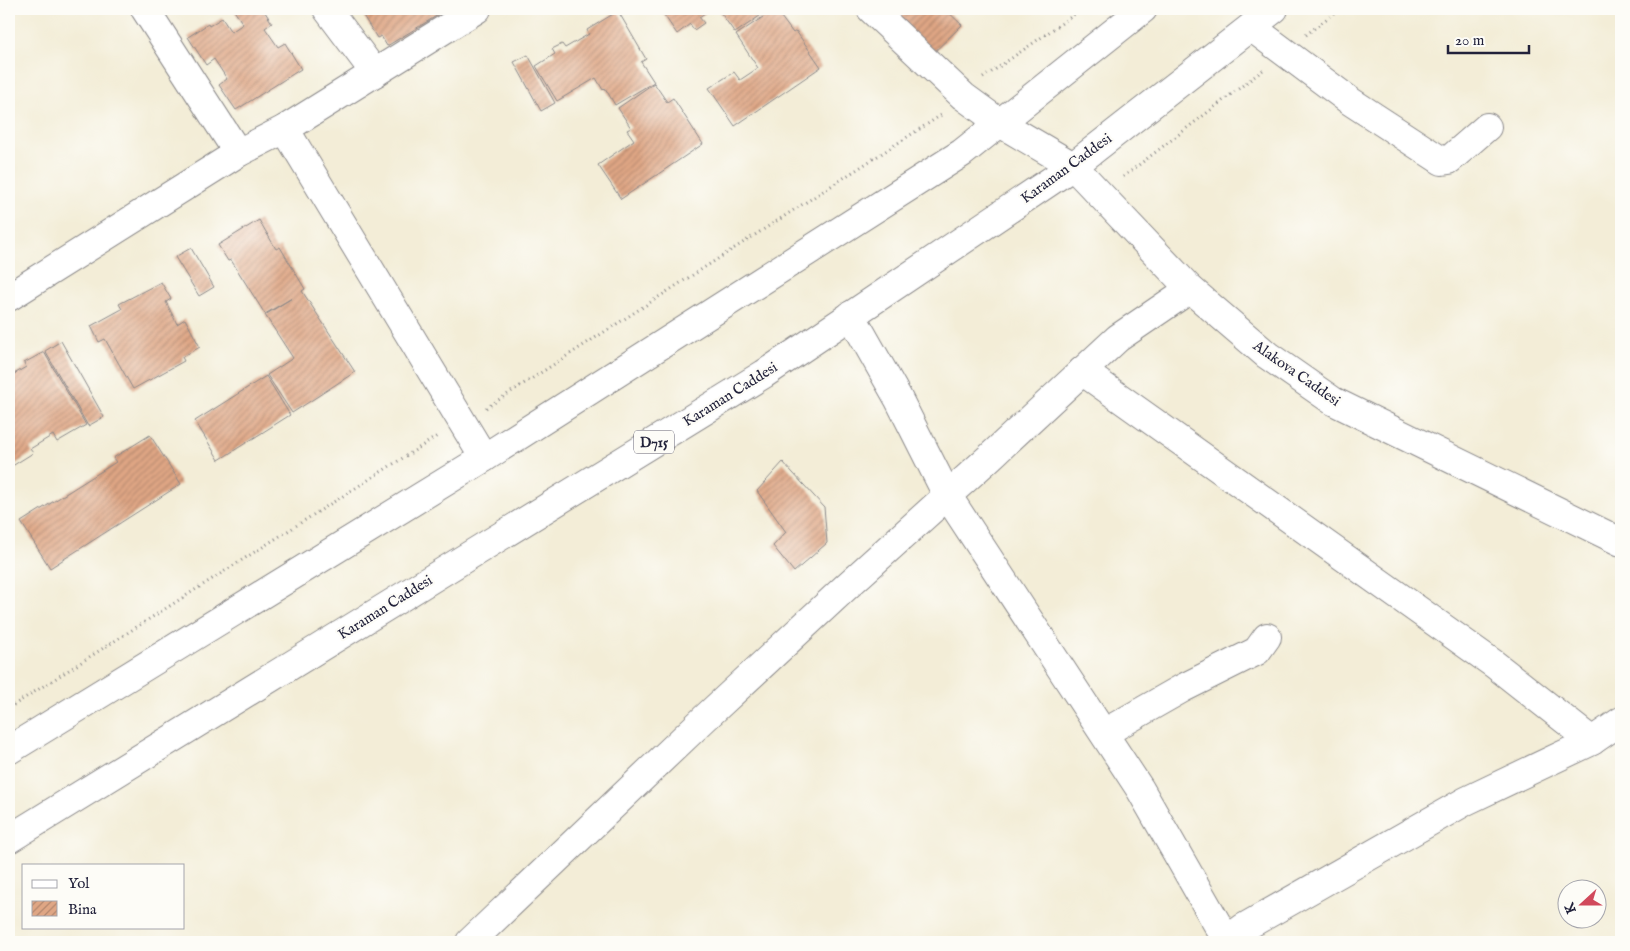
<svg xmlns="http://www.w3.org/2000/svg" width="1630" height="951" font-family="'IM FELL English',serif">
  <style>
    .building { fill: url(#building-hatch) }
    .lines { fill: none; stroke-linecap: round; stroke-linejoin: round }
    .minor-casing { stroke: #8a8889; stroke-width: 30 }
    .major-casing { stroke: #8a8889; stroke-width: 30 }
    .highway-casing { stroke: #8a8889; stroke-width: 30 }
    .path { stroke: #8a8889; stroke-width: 3; stroke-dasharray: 1 4; stroke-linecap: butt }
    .minor { stroke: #fff; stroke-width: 28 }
    .major { stroke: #fff; stroke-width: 28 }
    .highway { stroke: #fff; stroke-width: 28 }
    .labels { text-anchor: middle; stroke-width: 4.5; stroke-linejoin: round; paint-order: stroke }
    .shield { fill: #fdfcf7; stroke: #646373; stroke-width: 1 }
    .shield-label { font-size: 14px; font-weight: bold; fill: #22223b }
    .street-label { font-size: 15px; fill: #22223b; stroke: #fdfcf7 }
  </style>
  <defs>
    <pattern id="building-hatch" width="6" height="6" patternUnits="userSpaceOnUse" patternTransform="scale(1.25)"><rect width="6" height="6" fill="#dfa684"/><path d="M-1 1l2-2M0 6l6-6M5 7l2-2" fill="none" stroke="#b4876d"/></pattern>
  </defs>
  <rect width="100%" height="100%" fill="#fdfcf7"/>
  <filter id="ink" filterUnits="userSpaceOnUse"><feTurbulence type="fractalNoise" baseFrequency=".02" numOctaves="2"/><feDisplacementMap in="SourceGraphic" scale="10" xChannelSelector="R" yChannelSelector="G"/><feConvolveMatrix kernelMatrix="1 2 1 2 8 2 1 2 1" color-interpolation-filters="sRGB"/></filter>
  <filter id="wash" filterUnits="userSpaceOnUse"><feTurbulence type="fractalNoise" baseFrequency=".0096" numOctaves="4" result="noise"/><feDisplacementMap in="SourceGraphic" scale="20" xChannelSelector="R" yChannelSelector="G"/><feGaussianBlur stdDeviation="1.12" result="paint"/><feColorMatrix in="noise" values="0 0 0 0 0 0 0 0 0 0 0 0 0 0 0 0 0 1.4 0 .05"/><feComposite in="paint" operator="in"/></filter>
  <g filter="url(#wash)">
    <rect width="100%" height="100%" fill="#f3edd7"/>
    <g id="blocks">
      <g class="building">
        <path d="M 233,9 L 263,9 L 272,23 L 265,28 L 278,47 L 285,43 L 301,69 L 236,110 L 219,85 L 227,79 L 214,59 L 206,65 L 188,37 L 208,24 L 209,26 L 222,18 L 231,32 L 243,24 Z"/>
        <path d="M 359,9 L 441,9 L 443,12 L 387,46 L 381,36 L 377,38 Z"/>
        <path d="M 660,9 L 711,9 L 699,17 L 704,23 L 694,30 L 690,24 L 677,34 Z"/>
        <path d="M 718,9 L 770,9 L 735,33 Z"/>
        <path d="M 775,9 L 793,33 L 796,31 L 821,67 L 735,126 L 709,88 L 734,72 L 740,80 L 758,68 L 736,35 Z"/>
        <path d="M 900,9 L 945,9 L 962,25 L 926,60 L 888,21 Z"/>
        <path d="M 618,11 L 646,59 L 641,62 L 654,82 L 615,105 L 605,88 L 603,90 L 596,78 L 557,101 L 536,66 L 555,54 L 552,49 L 562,44 L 565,48 L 589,34 L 587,30 Z"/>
        <path d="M 528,55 L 555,103 L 541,111 L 514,62 Z"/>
        <path d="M 654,83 L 667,102 L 673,98 L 703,144 L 621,199 L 598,165 L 634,140 L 627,130 L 631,128 L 618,108 Z"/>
        <path d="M 259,220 L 276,249 L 280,247 L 305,289 L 302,291 L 355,372 L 292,413 L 267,375 L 293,358 L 265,315 L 292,298 L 265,314 L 231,260 L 228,261 L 218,245 Z"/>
        <path d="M 191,248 L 214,287 L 199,296 L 175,257 Z"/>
        <path d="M 161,282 L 171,299 L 166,302 L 177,324 L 185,319 L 200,347 L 182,357 L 184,361 L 133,389 L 105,339 L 99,342 L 91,326 L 122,309 L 119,304 Z"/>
        <path d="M 61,341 L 104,417 L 88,426 L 45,351 Z"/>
        <path d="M 44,352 L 86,425 L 57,442 L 53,435 L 30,449 L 33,453 L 9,468 L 9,377 L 26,367 L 24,363 Z"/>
        <path d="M 266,376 L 290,415 L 219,460 L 195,421 Z"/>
        <path d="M 150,435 L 181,484 L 50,568 L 21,522 L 116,462 L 113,458 Z"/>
        <path d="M 783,462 L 824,507 L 827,543 L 794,572 L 773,546 L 786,532 L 757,491 Z"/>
      </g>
    </g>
  </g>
  <g filter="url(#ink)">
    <use href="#blocks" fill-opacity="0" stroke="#8a8889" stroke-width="1"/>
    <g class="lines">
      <g class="minor-casing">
        <g id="minor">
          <path d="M 145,9 L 238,153"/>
          <path d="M 327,9 L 375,73"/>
          <path d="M 871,9 L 963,96 L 1000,123 L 1073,166"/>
          <path d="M 1251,27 L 1350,101 L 1442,161 L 1449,160 L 1487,127"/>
          <path d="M 285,129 L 484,458"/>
          <path d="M 9,297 L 238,153 L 285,129 L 477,9"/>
          <path d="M 851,315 L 898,398 L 947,495 L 1140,789 L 1227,941"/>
          <path d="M 1082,371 L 1494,664 L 1592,741 L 1621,721"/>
          <path d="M 1104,733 L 1183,688 L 1257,651 L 1267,637"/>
          <path d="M 470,942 L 704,719 L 846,587 L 990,457 L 1118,338 L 1190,289"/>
          <path d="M 1224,942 L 1243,928 L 1466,801 L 1592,741"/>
        </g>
      </g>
      <g class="major-casing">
        <path id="major" d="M 1073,166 L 1190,289 L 1267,355 L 1333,401 L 1621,542"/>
      </g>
      <g class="highway-casing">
        <g id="highway">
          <path d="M 9,750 L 484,458 L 962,153 L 1143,9"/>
          <path d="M 9,839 L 764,374 L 1073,166 L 1274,9"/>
        </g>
      </g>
      <g class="path">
        <path d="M 1306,35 L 1339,9"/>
        <path d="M 983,78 L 1082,9"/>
        <path d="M 1123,177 L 1263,70"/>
        <path d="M 486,408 L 943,114"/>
        <path d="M 9,708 L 439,435"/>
      </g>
      <use href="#minor" class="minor"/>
      <use href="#major" class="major"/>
      <use href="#highway" class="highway"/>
    </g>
  </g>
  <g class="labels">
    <rect class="shield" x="634" y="430.5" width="40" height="23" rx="4"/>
    <g class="shield-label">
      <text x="654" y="447">D715</text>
    </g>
    <g class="street-label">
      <text transform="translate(1066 168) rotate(-36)" y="5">Karaman Caddesi</text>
      <text transform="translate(1297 373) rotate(35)" y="5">Alakova Caddesi</text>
      <text transform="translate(730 394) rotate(-32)" y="5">Karaman Caddesi</text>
      <text transform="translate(385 607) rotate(-32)" y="5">Karaman Caddesi</text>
    </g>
  </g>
  <rect width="1630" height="951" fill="none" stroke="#fdfcf7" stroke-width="30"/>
  <rect x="22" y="864" width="162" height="65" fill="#fdfcf7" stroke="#a5a5ac"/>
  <rect x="32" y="880" width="25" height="8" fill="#ffffff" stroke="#a5a5ac"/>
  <text x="68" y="888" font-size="15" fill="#22223b">Yol</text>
  <rect x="32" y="901" width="25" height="15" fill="url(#building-hatch)" stroke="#a5a5ac"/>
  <text x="68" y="914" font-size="15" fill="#22223b">Bina</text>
  <g transform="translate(1582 904) rotate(249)"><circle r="24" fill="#fdfcf7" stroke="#a5a5ac"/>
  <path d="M0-4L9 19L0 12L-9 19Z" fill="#d1495b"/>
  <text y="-8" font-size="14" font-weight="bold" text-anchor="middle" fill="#22223b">K</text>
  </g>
  <path d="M1448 45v8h81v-8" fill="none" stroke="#22223b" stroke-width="2.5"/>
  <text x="1455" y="45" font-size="15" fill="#22223b" stroke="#fdfcf7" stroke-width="4" paint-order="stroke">20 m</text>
</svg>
